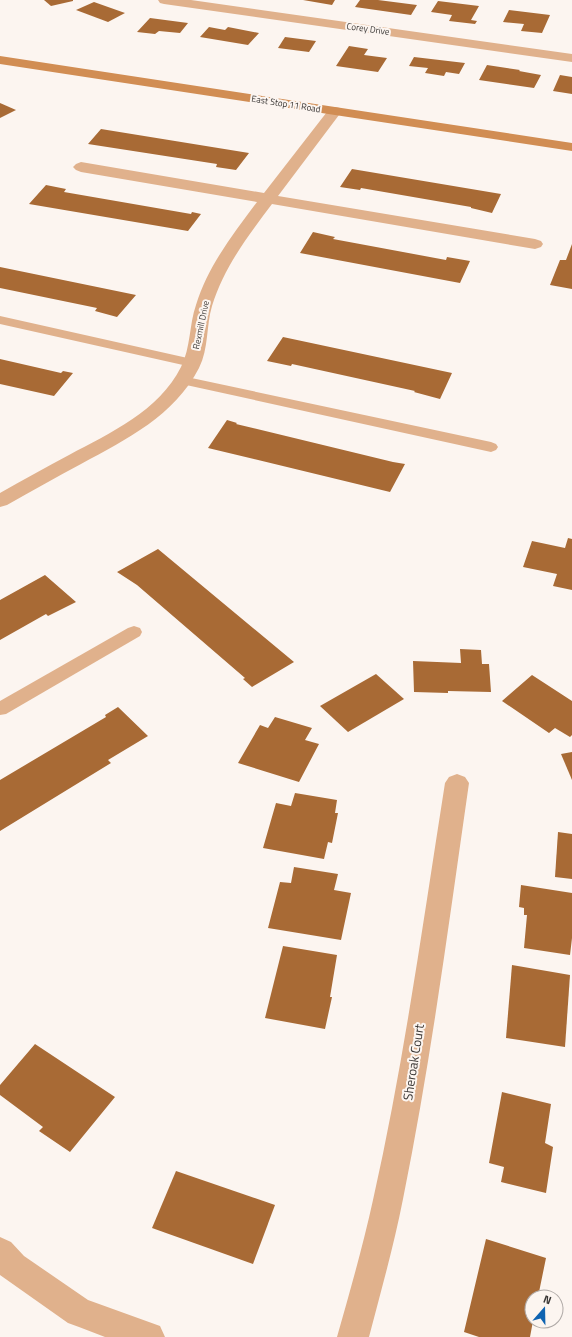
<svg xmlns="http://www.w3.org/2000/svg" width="572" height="1337" font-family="'Titillium Web',sans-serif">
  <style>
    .building { fill: #a86a35 }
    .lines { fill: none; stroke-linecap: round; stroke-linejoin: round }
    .service { fill: #e0b18c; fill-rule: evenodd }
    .minor { fill: #e0b18c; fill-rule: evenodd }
    .secondary { fill: #d18d53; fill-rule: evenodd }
    .labels { text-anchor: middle; stroke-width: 4; stroke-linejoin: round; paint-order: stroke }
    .far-street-label { font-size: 9px; fill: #3b3836; stroke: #fcf5f0 }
    .near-street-label { font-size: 13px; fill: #3b3836; stroke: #fcf5f0 }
  </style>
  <rect width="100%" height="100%" fill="#fcf5f0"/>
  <g class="building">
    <path d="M 44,0 L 73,0 L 73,1 L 51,6 Z"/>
    <path d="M 303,0 L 335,0 L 332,5 Z"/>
    <path d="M 360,0 L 378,0 L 417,5 L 411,15 L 355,7 Z"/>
    <path d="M 438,1 L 479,6 L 471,20 L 477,21 L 475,24 L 449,21 L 452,15 L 431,12 Z"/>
    <path d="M 94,2 L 125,13 L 108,22 L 76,10 Z"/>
    <path d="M 509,10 L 550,15 L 542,33 L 521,31 L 524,24 L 503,22 Z"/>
    <path d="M 150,18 L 188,23 L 180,33 L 159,31 L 155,34 L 137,32 Z"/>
    <path d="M 209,27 L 225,30 L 228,27 L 259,33 L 248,45 L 200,37 Z"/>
    <path d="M 285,37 L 316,41 L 309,52 L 278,48 Z"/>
    <path d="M 349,46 L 368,49 L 364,55 L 387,58 L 378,72 L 336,66 Z"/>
    <path d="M 414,57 L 465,63 L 459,74 L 446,72 L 444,76 L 425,73 L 428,68 L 409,66 Z"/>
    <path d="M 487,65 L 520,70 L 519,71 L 541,75 L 534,88 L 479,80 Z"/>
    <path d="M 560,75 L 572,77 L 572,94 L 553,91 Z"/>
    <path d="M 0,103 L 16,110 L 0,118 Z"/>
    <path d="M 101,129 L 249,153 L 236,170 L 216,167 L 217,164 L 88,144 Z"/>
    <path d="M 352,169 L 501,194 L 492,213 L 471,208 L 471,207 L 361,188 L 360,190 L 340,187 Z"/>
    <path d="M 46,185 L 66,189 L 64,192 L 191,214 L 192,212 L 201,214 L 188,231 L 29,204 Z"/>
    <path d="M 313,232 L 335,237 L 333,239 L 446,260 L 447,257 L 470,261 L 460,283 L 300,253 Z"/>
    <path d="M 572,244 L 572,289 L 550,285 L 560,260 L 566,260 Z"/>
    <path d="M 0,267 L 136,295 L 117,317 L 95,311 L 97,308 L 0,288 Z"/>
    <path d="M 283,337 L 452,373 L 440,399 L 414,392 L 415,391 L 292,364 L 291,366 L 267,361 Z"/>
    <path d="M 0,359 L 61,373 L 63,371 L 73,373 L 54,396 L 0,384 Z"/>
    <path d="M 227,420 L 237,423 L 236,424 L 393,462 L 405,464 L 390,492 L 208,448 Z"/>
    <path d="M 568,538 L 572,539 L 572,590 L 553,586 L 557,574 L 523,567 L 532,541 L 565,548 Z"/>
    <path d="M 158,549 L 294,662 L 252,687 L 243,679 L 245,678 L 137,585 L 117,572 Z"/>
    <path d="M 45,575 L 76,602 L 48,616 L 46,614 L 0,640 L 0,600 Z"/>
    <path d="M 460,649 L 481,650 L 482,664 L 489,664 L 491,692 L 448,691 L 448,693 L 414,692 L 413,661 L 461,663 Z"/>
    <path d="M 376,674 L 404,699 L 348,732 L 320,706 Z"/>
    <path d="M 532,675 L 572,701 L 572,735 L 570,737 L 555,728 L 549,733 L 502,701 Z"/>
    <path d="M 118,707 L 148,736 L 108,760 L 111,763 L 0,831 L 0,780 L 106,717 L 105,715 Z"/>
    <path d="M 275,717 L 312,728 L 305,740 L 319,744 L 299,782 L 238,763 L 260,725 L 268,728 Z"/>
    <path d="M 572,752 L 572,780 L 561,754 Z"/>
    <path d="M 295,793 L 337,800 L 335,813 L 338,813 L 332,843 L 328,842 L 324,859 L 263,848 L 276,803 L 291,806 Z"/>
    <path d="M 558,832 L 572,834 L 572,879 L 555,877 Z"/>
    <path d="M 294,867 L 338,874 L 334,890 L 351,893 L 341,940 L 268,928 L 280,882 L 291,883 Z"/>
    <path d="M 521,885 L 572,893 L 572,938 L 570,955 L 524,948 L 527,915 L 524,915 L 524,908 L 519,907 Z"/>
    <path d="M 283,946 L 337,955 L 330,997 L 332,997 L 325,1029 L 265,1018 Z"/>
    <path d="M 512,965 L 570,975 L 565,1047 L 506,1038 Z"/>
    <path d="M 35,1044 L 115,1097 L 70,1152 L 39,1131 L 43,1127 L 0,1095 L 0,1085 Z"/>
    <path d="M 502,1092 L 551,1104 L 545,1143 L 553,1147 L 546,1193 L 501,1182 L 504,1167 L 489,1163 Z"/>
    <path d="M 176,1171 L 275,1205 L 253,1264 L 152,1228 Z"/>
    <path d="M 486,1239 L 546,1258 L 538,1297 L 532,1297 L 533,1321 L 530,1337 L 479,1337 L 464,1332 Z"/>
  </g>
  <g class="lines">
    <g class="service">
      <path d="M 0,316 L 192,359 L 197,360 L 199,363 L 197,366 L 192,367 L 0,324 Z"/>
      <path d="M 182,376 L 491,442 L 496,444 L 498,447 L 496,450 L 491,452 L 177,383 L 175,380 L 177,377 Z"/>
      <path d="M 134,626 L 140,628 L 142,632 L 140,636 L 6,714 L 0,715 L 0,701 L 128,628 Z"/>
    </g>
    <g class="minor">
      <path d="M 158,0 L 191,0 L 572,54 L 572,62 L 164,4 L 160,3 Z"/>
      <path d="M 335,107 L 340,108 L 342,111 L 278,196 L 535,239 L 541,241 L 543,244 L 541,247 L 535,249 L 272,204 C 248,236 224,267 212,306 C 206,326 209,348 199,368 C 174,416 127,439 81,464 C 56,477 32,491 7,505 L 0,507 L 0,493 C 23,480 46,467 69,455 C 110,433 159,411 181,367 C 191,347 189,325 196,305 C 208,266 233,234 257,202 L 81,172 L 76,170 L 73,167 L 76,164 L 81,162 L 264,193 L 330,108 Z"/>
      <path d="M 457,774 L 465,777 L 469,783 C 449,922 431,1061 403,1199 C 394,1245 381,1291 369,1337 L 337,1337 C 350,1291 363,1246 373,1200 C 404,1062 423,922 445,783 L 449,777 Z"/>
      <path d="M 0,1237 L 11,1242 L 24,1256 L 88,1300 L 160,1326 L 165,1337 L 105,1337 L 79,1327 L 68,1323 L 0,1275 Z"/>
    </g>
    <path class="secondary" d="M 0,56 L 572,143 L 572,151 L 0,64 Z"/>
  </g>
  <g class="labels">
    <g class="far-street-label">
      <text transform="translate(368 29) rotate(8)" y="3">Corey Drive</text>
      <text transform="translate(286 104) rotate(9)" y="3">East Stop 11 Road</text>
      <text transform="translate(201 325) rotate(-78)" y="3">Rexmill Drive</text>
    </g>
    <g class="near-street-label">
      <text transform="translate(413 1062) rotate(-81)" y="5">Sheroak Court</text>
    </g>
  </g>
  <g transform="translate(544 1309) rotate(20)"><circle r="19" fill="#fcf5f0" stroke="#afa9a6"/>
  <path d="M0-3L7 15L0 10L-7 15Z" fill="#0f63b1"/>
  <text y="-6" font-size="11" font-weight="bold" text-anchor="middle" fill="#3b3836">N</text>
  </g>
</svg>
